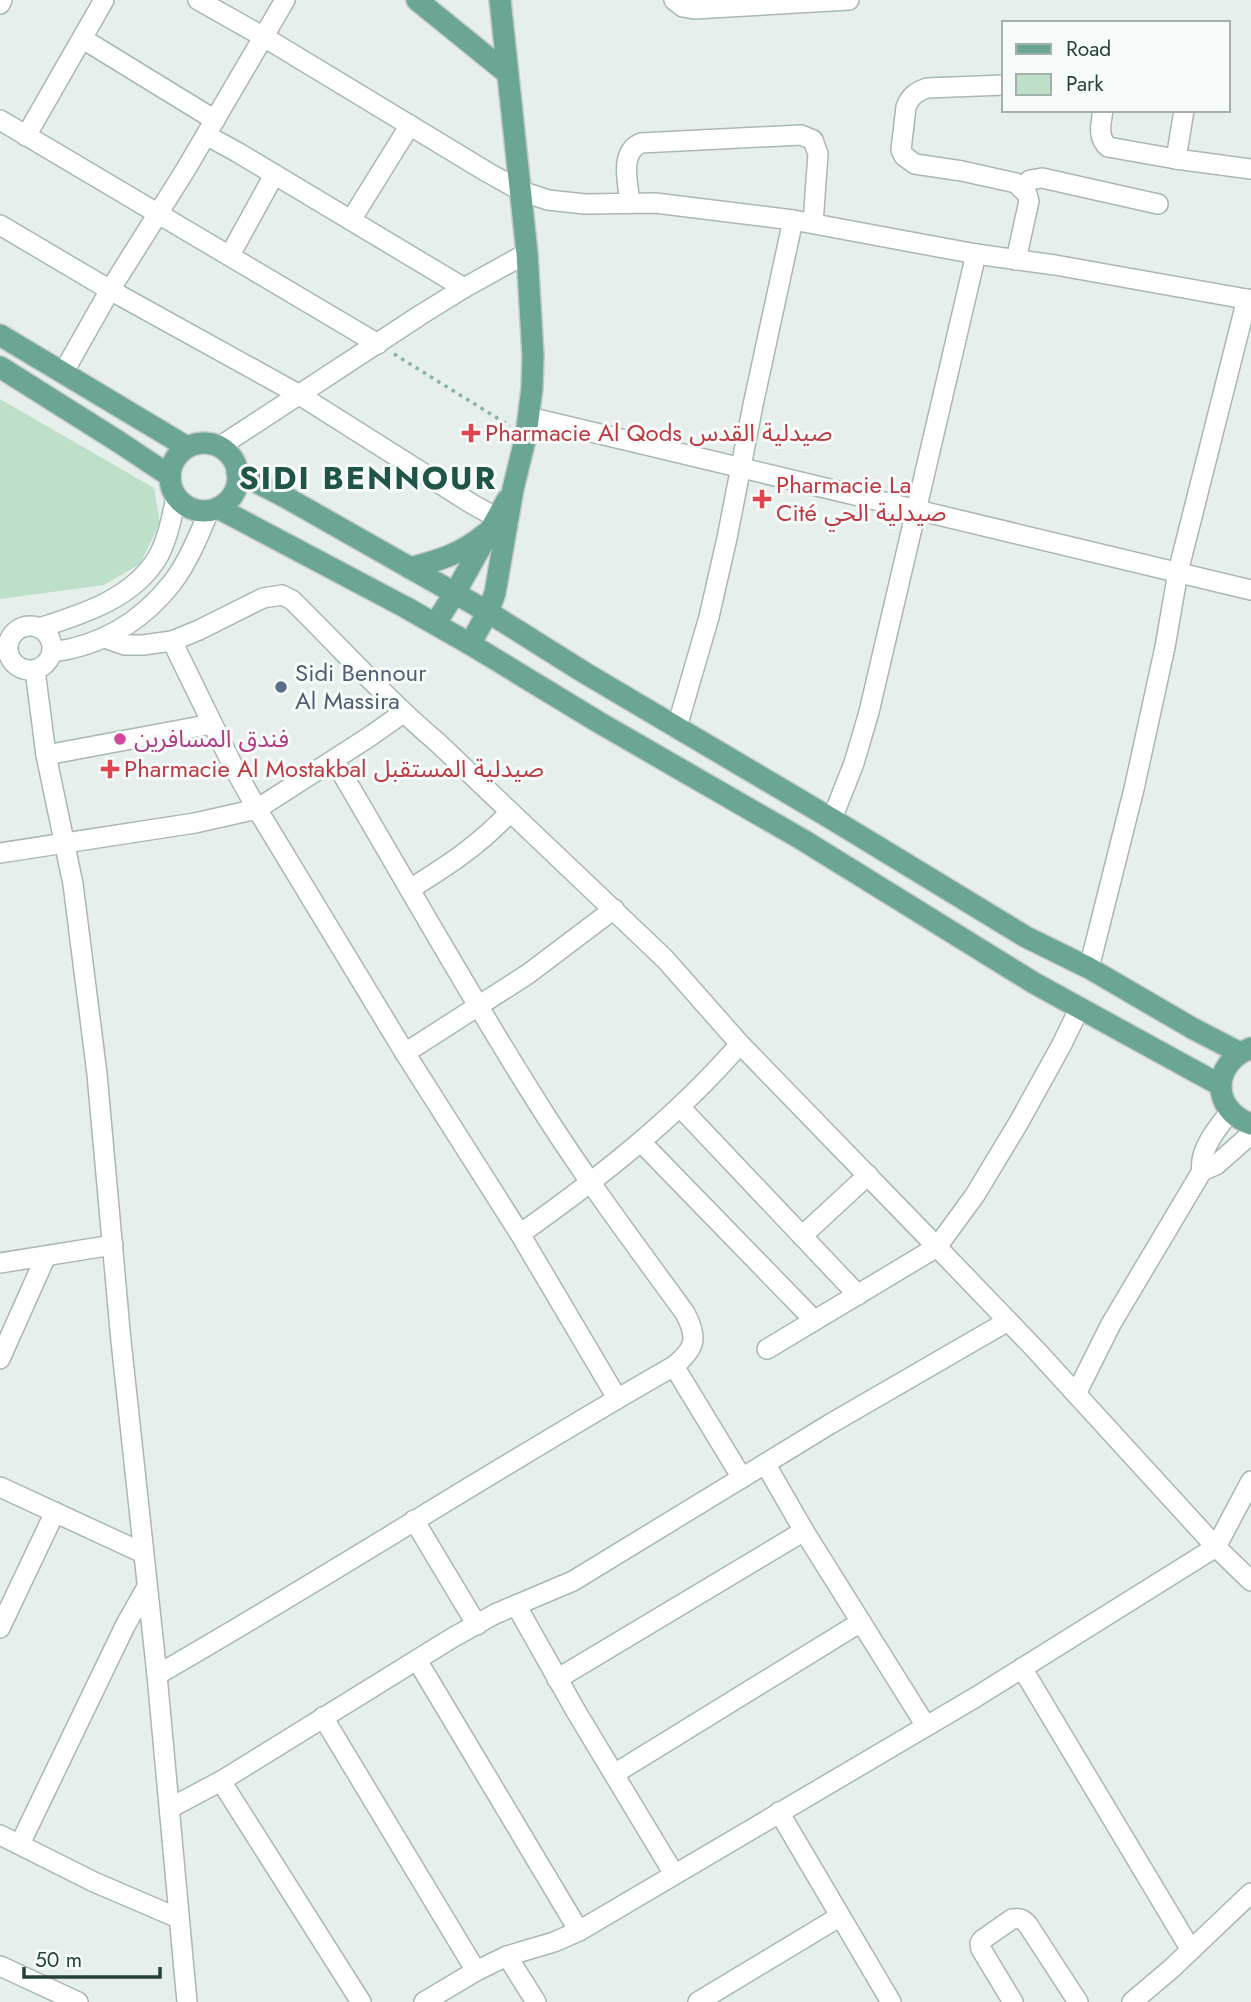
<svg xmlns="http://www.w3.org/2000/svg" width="1251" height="2002" font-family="Jost,'Noto Sans Arabic',sans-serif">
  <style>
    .green { fill: #bfe0c8 }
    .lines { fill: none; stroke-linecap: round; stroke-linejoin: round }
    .minor-casing { stroke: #a8b8b2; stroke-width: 22 }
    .major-casing { stroke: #c2cac8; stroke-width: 24 }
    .path { stroke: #86b3a5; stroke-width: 3.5; stroke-dasharray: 3.5 5; stroke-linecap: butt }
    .minor { stroke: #fff; stroke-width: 19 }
    .major { stroke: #6aa596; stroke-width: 21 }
    .health-dot { fill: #e0444e; stroke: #f7fbf9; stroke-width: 2.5 }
    .service-dot { fill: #5c6f8a; stroke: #f7fbf9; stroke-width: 2.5 }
    .hotel-dot { fill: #d1479c; stroke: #f7fbf9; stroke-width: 2.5 }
    .labels { text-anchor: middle; stroke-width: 6; stroke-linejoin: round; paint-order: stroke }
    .health-label { font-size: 24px; fill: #be3a42; stroke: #f7fbf9; text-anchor: start }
    .service-label { font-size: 24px; fill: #4e5e75; stroke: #f7fbf9; text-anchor: start }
    .hotel-label { font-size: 24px; fill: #b23c85; stroke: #f7fbf9; text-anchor: start }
    .district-label { font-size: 32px; font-weight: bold; letter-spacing: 2px; fill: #1f5548; stroke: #f7fbf9 }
  </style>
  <rect width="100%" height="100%" fill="#e6efeb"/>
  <path class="green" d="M 0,399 L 154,488 L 160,523 L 140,564 L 104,585 L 0,599 Z"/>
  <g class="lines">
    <g class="minor-casing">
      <g id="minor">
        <path d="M 198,0 L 264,37 L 487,172 L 521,191 L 548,200 L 585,204 L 655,203 L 793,220 L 976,254 L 1055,265 L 1251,300"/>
        <path d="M 674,0 L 683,7 L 694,9 L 849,0"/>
        <path d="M 0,4 L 2,0"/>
        <path d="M 83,39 L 215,120"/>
        <path d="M 1004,85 L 927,88 C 916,92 910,96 906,107 L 901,150 L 904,156 L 915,164 L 962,171 L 1016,183 L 1027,194 L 1029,201 L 1016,260"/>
        <path d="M 1103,110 C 1101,124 1097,137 1108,147 L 1176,159 L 1251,169"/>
        <path d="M 0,120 L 378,344"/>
        <path d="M 206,135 L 237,152 L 464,288"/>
        <path d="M 26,136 L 104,0"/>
        <path d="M 1176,159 L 1184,110"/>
        <path d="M 1023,188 L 1030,180 L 1042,178 L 1158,204"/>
        <path d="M 630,202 C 628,184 619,152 641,143 L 801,135 L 813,140 L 818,154 L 813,223"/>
        <path d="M 351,220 L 410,125"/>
        <path d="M 0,225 L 110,290 L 298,394 L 472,504 L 508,524"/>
        <path d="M 230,255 L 274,175"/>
        <path d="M 63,373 L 110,290 L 186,169 L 285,0"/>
        <path d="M 529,417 L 1251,590"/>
        <path d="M 219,447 L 422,314 L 464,288 L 527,253"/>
        <circle cx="30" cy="648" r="22"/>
        <path d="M 39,628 C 83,614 135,598 159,555 C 168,537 172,517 176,497"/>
        <path d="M 105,638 L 125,645 L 143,645 L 172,641 L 199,630 L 263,598 L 282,595 L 292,600 C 341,648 386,699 437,742 L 665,959 L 740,1044 L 937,1247 L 1035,1349 L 1216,1547 L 1251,1581"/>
        <path d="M 172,641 L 233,766 L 257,809 L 405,1053 L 520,1234 L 617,1398"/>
        <path d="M 52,652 C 100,646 141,622 172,583 C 188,562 199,535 209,511"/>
        <path d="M 35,670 L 46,755 L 73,884 L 97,1074 L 121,1341 L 157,1675 L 187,2002"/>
        <path d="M 677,727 L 709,617 L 727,538 L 753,405 L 793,220"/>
        <path d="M 46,755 L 212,724"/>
        <path d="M 832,819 L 854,763 L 869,712 L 976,254"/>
        <path d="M 0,853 L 195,823 L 257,809 L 369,737 L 403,713"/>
        <path d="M 410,889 C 447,866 481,844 510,812"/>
        <path d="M 1089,968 L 1134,789 L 1165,647 L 1178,572 L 1247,299"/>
        <path d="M 405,1053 L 528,974 L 614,909"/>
        <path d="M 680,1107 L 858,1295"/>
        <path d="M 1230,1112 C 1218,1127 1198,1151 1202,1171 L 1216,1165 L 1251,1134"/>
        <path d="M 641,1142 L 814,1320"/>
        <path d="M 520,1234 C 599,1178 676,1118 740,1044"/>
        <path d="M 802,1236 L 868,1175"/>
        <path d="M 0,1263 L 113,1245"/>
        <path d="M 767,1349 L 937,1247 L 975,1195 L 1019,1122 L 1061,1046 L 1079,1009"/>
        <path d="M 0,1359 L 46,1256"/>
        <path d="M 674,1366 L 742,1478"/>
        <path d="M 1076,1394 L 1111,1324 L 1202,1171"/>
        <path d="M 766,1465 L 804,1531 L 926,1726"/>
        <path d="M 0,1487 L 143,1553"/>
        <path d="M 414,1520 L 477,1625"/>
        <path d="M 516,1605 L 577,1713 L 674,1874"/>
        <path d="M 0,1628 L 55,1512"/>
        <path d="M 417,1660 L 579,1931"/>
        <path d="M 1022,1668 L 1191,1950"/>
        <path d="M 157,1675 C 331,1575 499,1466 674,1366 C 696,1348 698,1338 685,1313 C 637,1247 588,1182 544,1113 C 470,997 404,878 334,760"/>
        <path d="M 557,1679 L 804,1531"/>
        <path d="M 323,1717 L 476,1971"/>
        <path d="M 614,1774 L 861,1622"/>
        <path d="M 221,1781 L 361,2002"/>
        <path d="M 170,1808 L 221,1781 L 452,1638 L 495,1614 L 573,1581 L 830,1424 L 1008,1321"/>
        <path d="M 779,1812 L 891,2002"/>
        <path d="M 0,1835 L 94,1882 L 178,1918"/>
        <path d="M 20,1844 L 125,1626 L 147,1587"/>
        <path d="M 507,1956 L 536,2002"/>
        <path d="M 0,1966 L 78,2002"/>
        <path d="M 424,2002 L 476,1971 L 507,1956 L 554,1942 L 579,1931 L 976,1697 L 1216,1547 L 1251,1481"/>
        <path d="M 698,2002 L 839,1917"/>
        <path d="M 1013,2002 L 981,1949 L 980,1943 L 982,1940 L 1012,1919 C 1020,1918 1023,1919 1028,1925 L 1078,2002"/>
        <path d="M 1132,2002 L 1171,1969 L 1251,1893"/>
      </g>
    </g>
    <g class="major-casing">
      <g id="major">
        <path d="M 417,0 L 507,73"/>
        <path d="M 0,335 L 187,447"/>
        <path d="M 0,367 L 119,442 L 170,476"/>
        <circle cx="204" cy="477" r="34"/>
        <path d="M 237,472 L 287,498 L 488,612 L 585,673 L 832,819 L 1026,937 L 1089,968 L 1192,1028 L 1240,1053"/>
        <path d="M 218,508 L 405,607 L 470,644 L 600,723 L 803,840 L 1034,983 L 1220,1085"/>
        <path d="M 410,568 C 440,560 461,554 485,534"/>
        <path d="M 435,624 L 455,593 L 507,500"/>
        <path d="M 470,644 L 488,612 L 495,593 L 513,489 L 526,436 L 532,388 L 533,356 L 527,253 L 500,0"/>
        <path d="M 1251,1048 C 1211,1063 1211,1110 1251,1124"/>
      </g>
    </g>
    <path class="path" d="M 394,354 L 510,426"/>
    <use href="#minor" class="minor"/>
    <use href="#major" class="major"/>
  </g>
  <g class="health-dot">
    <path d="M467.5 422.5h7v7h7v7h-7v7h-7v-7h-7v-7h7z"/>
    <path d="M758.5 488.5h7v7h7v7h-7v7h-7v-7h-7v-7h7z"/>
    <path d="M106.5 758.5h7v7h7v7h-7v7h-7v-7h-7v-7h7z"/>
  </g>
  <circle class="service-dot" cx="281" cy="687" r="7"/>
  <circle class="hotel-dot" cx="120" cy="739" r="7"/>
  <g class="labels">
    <g class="health-label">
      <text x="485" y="441">Pharmacie Al Qods صيدلية القدس</text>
      <text x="776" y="493">Pharmacie La<tspan x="776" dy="28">Cité صيدلية الحي</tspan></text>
      <text x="124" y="777">Pharmacie Al Mostakbal صيدلية المستقبل</text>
    </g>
    <g class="service-label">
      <text x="295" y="681">Sidi Bennour<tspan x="295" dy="28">Al Massira</tspan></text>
    </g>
    <g class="hotel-label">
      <text x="134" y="747">فندق المسافرين</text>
    </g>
    <g class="district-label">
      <text x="368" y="489">SIDI BENNOUR</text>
    </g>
  </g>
  <rect x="1002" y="21" width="228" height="91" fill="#f7fbf9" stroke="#a3b1ad" stroke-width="2"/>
  <rect x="1016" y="44" width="35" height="10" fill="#6aa596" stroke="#a3b1ad" stroke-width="2"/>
  <text x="1066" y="56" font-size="21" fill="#24423a">Road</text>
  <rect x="1016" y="74" width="35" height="21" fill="#bfe0c8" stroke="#a3b1ad" stroke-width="2"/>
  <text x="1066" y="91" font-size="21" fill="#24423a">Park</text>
  <path d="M24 1967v10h136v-10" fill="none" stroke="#24423a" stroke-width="3.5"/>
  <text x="35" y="1967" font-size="21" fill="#24423a" stroke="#f7fbf9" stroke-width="5" paint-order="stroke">50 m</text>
</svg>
